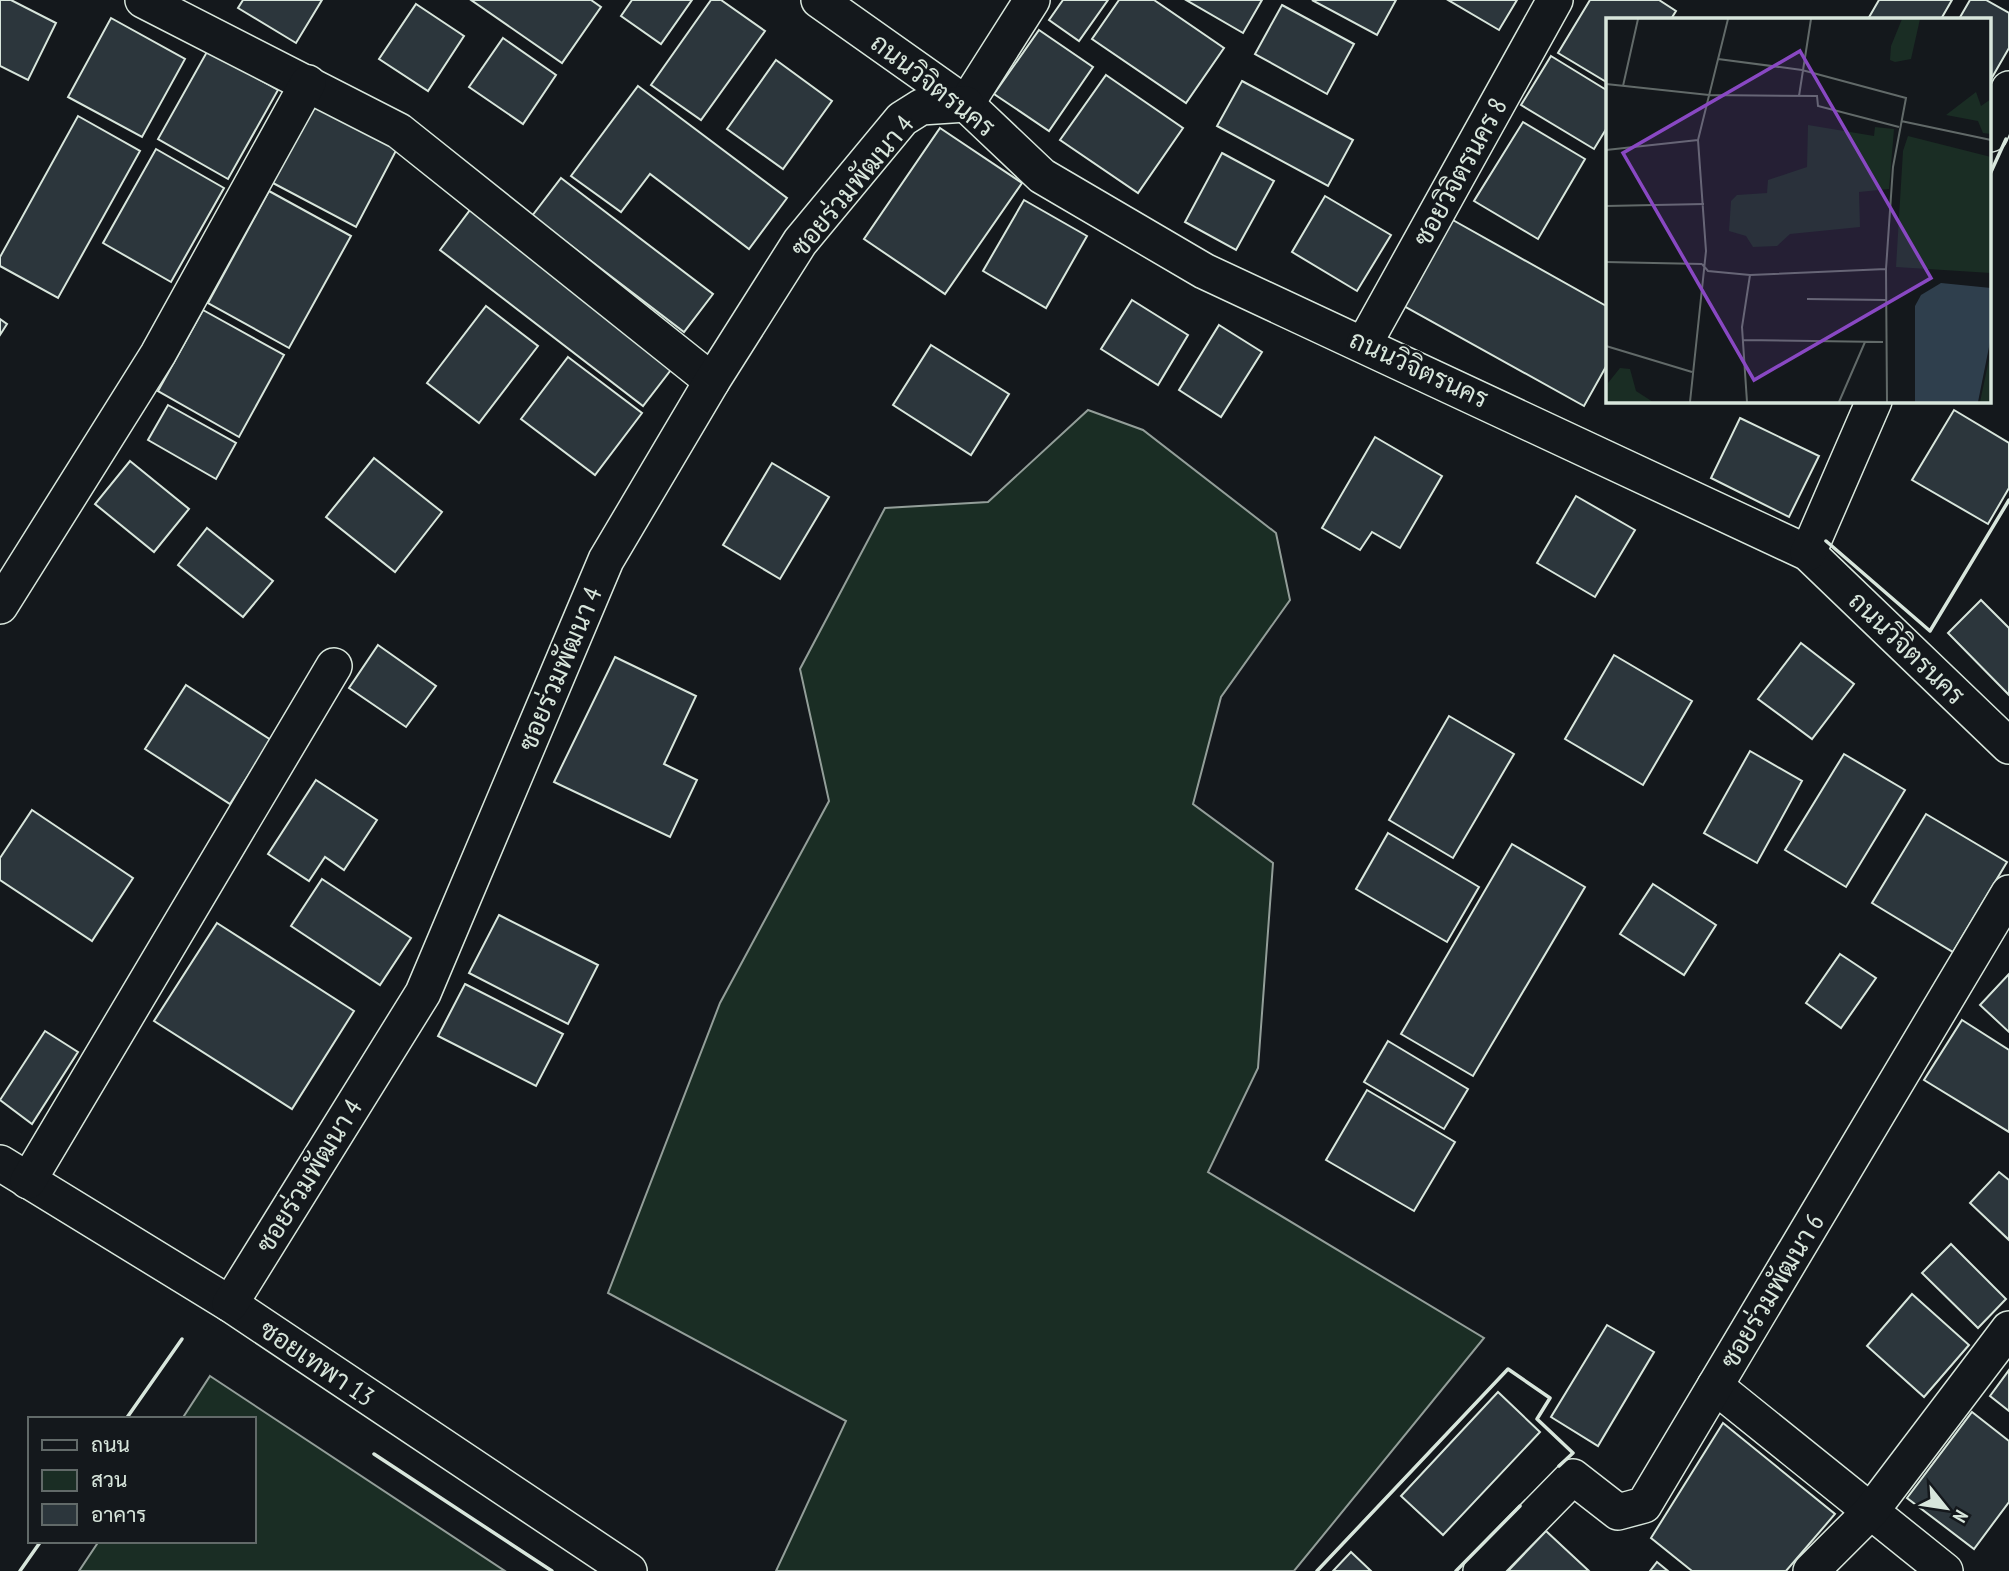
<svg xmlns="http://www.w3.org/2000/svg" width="2009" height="1571" font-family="'PT Sans Narrow',Sarabun,sans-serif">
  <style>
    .green { fill: #1a2d24; stroke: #939e99; stroke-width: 2 }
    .building { fill: #2c363c; stroke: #d8e6dc; stroke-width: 2 }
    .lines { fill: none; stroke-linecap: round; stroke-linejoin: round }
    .minor-casing { stroke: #d8e6dc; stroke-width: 38 }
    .minor { stroke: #14181c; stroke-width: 35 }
    .wall { stroke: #d8e6dc; stroke-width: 3.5 }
    .labels { text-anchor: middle; stroke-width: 5; stroke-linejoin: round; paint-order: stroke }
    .street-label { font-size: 26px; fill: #d8e6dc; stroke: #14181c }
    .inset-road { fill: none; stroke: #626a69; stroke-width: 2 }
    .view { fill: #8948c3; fill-opacity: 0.15; stroke: #8948c3; stroke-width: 3.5 }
    .inset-edge { fill: none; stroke: #d8e6dc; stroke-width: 3.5 }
  </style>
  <rect width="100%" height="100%" fill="#14181c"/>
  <g class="green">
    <path d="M 1088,410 L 1143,430 L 1276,533 L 1290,600 L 1221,697 L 1193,804 L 1273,863 L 1258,1068 L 1208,1172 L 1484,1338 L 1294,1571 L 776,1571 L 846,1421 L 608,1293 L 720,1003 L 829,801 L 800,669 L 885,508 L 988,502 Z"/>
    <path d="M 210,1376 L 505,1571 L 79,1571 L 99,1541 L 254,1541 L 254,1419 L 182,1419 Z"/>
  </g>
  <g class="building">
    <path d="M 0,0 L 11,0 L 56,23 L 28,80 L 0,66 Z"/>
    <path d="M 243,0 L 322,0 L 296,43 L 238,8 Z"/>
    <path d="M 471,0 L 591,0 L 601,7 L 562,63 Z"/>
    <path d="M 632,0 L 692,0 L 661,44 L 621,16 Z"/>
    <path d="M 711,0 L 721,0 L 765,31 L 701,120 L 651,85 Z"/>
    <path d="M 1063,0 L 1108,0 L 1079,41 L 1049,20 Z"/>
    <path d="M 1119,0 L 1154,0 L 1224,48 L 1186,103 L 1092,39 Z"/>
    <path d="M 1186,0 L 1262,0 L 1243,33 Z"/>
    <path d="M 1312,0 L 1396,0 L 1377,35 Z"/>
    <path d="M 1448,0 L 1517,0 L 1499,30 Z"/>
    <path d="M 1590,0 L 1659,0 L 1676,11 L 1671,19 L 1608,19 L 1608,83 L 1558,53 Z"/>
    <path d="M 1879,0 L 1952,0 L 1941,19 L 1868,19 Z"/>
    <path d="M 1970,0 L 1986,0 L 2009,13 L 2009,48 L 1990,81 L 1990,19 L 1959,19 Z"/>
    <path d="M 416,4 L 464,36 L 428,91 L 379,59 Z"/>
    <path d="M 1282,5 L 1354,44 L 1327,94 L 1255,54 Z"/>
    <path d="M 111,18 L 185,59 L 142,137 L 68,97 Z"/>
    <path d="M 1039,30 L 1093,67 L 1049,131 L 994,94 Z"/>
    <path d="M 503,38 L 556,75 L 523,124 L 469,87 Z"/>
    <path d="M 208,50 L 278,90 L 228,179 L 158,139 Z"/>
    <path d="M 1551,56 L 1608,91 L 1608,126 L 1594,149 L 1521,105 Z"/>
    <path d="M 776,60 L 832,101 L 783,169 L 727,129 Z"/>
    <path d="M 1106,75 L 1183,128 L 1138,193 L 1060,140 Z"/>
    <path d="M 1242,81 L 1353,140 L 1328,186 L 1217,126 Z"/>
    <path d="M 638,86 L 787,198 L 749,249 L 650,174 L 621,212 L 571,176 Z"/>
    <path d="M 314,100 L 399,145 L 356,227 L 271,182 Z"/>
    <path d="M 78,116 L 140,151 L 58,298 L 0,266 L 0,257 Z"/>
    <path d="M 1523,122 L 1585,159 L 1538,239 L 1474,201 Z"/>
    <path d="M 940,128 L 1022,183 L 945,294 L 864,239 Z"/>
    <path d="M 156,149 L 224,188 L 171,282 L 103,243 Z"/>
    <path d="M 1222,153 L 1274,181 L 1236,250 L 1185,222 Z"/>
    <path d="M 561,178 L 713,294 L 684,332 L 532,216 Z"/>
    <path d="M 269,191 L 351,236 L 289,348 L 208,303 Z"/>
    <path d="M 1325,196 L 1391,235 L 1357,291 L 1292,252 Z"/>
    <path d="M 1024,200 L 1087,236 L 1046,308 L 983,271 Z"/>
    <path d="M 473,206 L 677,362 L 643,406 L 440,250 Z"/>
    <path d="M 1451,219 L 1608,307 L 1608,363 L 1584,406 L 1404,306 Z"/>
    <path d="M 1132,300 L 1188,335 L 1158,385 L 1101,349 Z"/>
    <path d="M 486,306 L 538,346 L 479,423 L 427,383 Z"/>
    <path d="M 203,310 L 284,355 L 239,437 L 158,391 Z"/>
    <path d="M 0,319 L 7,324 L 0,335 Z"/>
    <path d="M 1219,325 L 1262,352 L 1221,417 L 1179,390 Z"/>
    <path d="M 931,345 L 1009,394 L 971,455 L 893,405 Z"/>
    <path d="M 568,357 L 642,413 L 595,475 L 521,419 Z"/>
    <path d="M 168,405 L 236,443 L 216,479 L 148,440 Z"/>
    <path d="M 1954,410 L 2009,443 L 2009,488 L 1988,524 L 1912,480 Z"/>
    <path d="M 1740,418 L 1819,456 L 1789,517 L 1711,478 Z"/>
    <path d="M 1375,437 L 1442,476 L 1400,548 L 1372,532 L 1360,550 L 1322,528 Z"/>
    <path d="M 374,458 L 442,512 L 395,572 L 326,517 Z"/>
    <path d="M 130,461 L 189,509 L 154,552 L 95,504 Z"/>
    <path d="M 772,463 L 829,497 L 780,579 L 723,545 Z"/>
    <path d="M 1576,496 L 1635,530 L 1595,597 L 1537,563 Z"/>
    <path d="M 207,528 L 273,581 L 243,617 L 178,565 Z"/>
    <path d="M 1981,600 L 2009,628 L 2009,695 L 1948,633 Z"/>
    <path d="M 1801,643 L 1854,684 L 1812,739 L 1758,699 Z"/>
    <path d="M 378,645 L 436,686 L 406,727 L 349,688 Z"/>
    <path d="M 1614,655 L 1692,701 L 1643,785 L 1565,739 Z"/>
    <path d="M 615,657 L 696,696 L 664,764 L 697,780 L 670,837 L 554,782 Z"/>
    <path d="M 186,685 L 271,740 L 230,804 L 145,749 Z"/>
    <path d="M 1449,716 L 1514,754 L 1453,858 L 1389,820 Z"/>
    <path d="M 1750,751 L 1802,781 L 1757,863 L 1704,833 Z"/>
    <path d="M 1844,754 L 1905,790 L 1846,887 L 1785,850 Z"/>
    <path d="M 316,780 L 377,820 L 344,870 L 325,857 L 309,881 L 268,854 Z"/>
    <path d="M 32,810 L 133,878 L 92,941 L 0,880 L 0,858 Z"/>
    <path d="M 1926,814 L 2007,862 L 1953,952 L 1872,903 Z"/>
    <path d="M 1388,833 L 1479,887 L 1447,942 L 1356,889 Z"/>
    <path d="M 1512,844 L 1585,887 L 1473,1076 L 1401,1034 Z"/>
    <path d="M 322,879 L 411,938 L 380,985 L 291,926 Z"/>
    <path d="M 1653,884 L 1716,925 L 1684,975 L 1620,934 Z"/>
    <path d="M 499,915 L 598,965 L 568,1024 L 469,973 Z"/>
    <path d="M 217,923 L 354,1011 L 292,1109 L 154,1021 Z"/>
    <path d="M 1840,954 L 1876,978 L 1841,1028 L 1806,1003 Z"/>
    <path d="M 2009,974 L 2009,1032 L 1980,1005 Z"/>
    <path d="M 465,984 L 563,1034 L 536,1086 L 438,1036 Z"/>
    <path d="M 1962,1020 L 2009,1050 L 2009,1132 L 1924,1080 Z"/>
    <path d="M 45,1031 L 78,1052 L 32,1124 L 0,1100 Z"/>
    <path d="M 1388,1041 L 1468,1089 L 1444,1129 L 1364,1082 Z"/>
    <path d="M 1367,1090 L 1455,1142 L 1414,1211 L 1326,1160 Z"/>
    <path d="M 1999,1172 L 2009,1180 L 2009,1240 L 1970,1203 Z"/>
    <path d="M 1951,1244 L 2006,1299 L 1978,1328 L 1922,1273 Z"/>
    <path d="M 1912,1294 L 1969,1345 L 1924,1397 L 1867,1346 Z"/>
    <path d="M 1607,1325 L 1654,1352 L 1598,1446 L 1551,1417 Z"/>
    <path d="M 2009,1370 L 2009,1411 L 1990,1396 Z"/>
    <path d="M 1498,1392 L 1540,1432 L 1443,1535 L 1401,1496 Z"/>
    <path d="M 1972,1412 L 2009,1441 L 2009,1502 L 1974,1549 L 1907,1498 Z"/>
    <path d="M 1723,1423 L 1835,1514 L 1786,1571 L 1692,1571 L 1651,1538 Z"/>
    <path d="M 1546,1531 L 1589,1571 L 1508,1571 Z"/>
    <path d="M 1351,1552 L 1371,1571 L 1333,1571 Z"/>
    <path d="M 1657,1562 L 1668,1571 L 1650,1571 Z"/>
  </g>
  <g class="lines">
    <g class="minor-casing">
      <g id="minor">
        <path d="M 143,0 L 399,131 L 712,381"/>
        <path d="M 819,0 L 966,104 L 1042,176 L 1204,271 L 1808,553 L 2009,746"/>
        <path d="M 966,104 L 1032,0"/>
        <path d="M 1990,134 L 2009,89"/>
        <path d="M 1364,344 L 1555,0"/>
        <path d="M 1808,553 L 1874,401"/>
        <path d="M 0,606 L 158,354 L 308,83"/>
        <path d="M 0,1163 L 230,1304 L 629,1571"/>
        <path d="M 28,1181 L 334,666"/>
        <path d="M 230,1304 L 423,993 L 606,560 L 712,381 L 800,242 L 902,119 L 921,107 L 966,104"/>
        <path d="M 1715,1386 L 1945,1571"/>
        <path d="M 1481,1571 L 1573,1477 L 1618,1512 L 1644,1505 L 2009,893"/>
        <path d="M 1811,1571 L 1871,1511 L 2009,1329"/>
      </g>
    </g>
    <use href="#minor" class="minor"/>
    <g class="wall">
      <path d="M 1990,174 L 2006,139"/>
      <path d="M 1826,541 L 1930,631 L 2009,500"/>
      <path d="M 126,1419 L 182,1339"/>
      <path d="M 374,1454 L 552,1571"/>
      <path d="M 20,1571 L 41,1541"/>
      <path d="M 1317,1571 L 1508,1369 L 1550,1398 L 1537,1419 L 1573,1453 L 1559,1466"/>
      <path d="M 1456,1571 L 1520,1506"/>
    </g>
  </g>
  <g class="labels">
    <g class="street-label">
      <text transform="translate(933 85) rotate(38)" y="9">ถนนวิจิตรนคร</text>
      <text transform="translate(1460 172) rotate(-61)" y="9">ซอยวิจิตรนคร 8</text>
      <text transform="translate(852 186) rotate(-50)" y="9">ซอยร่วมพัฒนา 4</text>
      <text transform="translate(1419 369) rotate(25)" y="9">ถนนวิจิตรนคร</text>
      <text transform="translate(1907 648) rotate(44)" y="9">ถนนวิจิตรนคร</text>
      <text transform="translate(560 669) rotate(-67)" y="9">ซอยร่วมพัฒนา 4</text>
      <text transform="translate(309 1176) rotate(-58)" y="9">ซอยร่วมพัฒนา 4</text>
      <text transform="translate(1772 1291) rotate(-59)" y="9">ซอยร่วมพัฒนา 6</text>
      <text transform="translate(317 1363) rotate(34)" y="9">ซอยเทพา 13</text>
    </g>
  </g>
  <g transform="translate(1606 18)">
    <rect width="385" height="385" fill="#14181c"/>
    <path d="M 296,1 L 314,1 L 305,41 L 289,44 L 284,42 L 285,28 ZM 370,74 L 375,88 L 385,81 L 385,116 L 377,115 L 372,103 L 340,97 ZM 202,107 L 268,118 L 269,109 L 288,111 L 283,171 L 253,174 L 254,209 L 184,216 L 171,228 L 147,229 L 140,218 L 123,213 L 125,183 L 131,177 L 161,175 L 162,162 L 201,149 ZM 302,118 L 385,139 L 385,255 L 290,249 L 297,133 ZM 385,332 L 385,384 L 374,384 ZM 14,350 L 24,351 L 30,373 L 47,384 L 1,384 L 2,365 Z" fill="#1a2d24"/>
    <path d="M 335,265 L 385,270 L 385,319 L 372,384 L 309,384 L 309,288 L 315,277 Z" fill="#2f3f4d"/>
    <path class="inset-road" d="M 112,41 L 196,52 L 300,80 L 287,149 L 280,251 L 281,384M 0,66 L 103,77 L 211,78 L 212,88 L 293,109M 17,68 L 32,1M 193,78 L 205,1M 295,103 L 385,122M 0,132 L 92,122M 0,188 L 98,186M 0,244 L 96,246M 96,246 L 102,253 L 144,257 L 280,251M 201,281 L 280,282M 137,322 L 277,324M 0,328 L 86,354M 84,384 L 100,233 L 92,122 L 122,1M 141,384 L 136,309 L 144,257M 233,384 L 259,324"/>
    <path class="view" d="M 194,33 L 325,260 L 148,362 L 17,135 Z"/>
    <rect width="385" height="385" class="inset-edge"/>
  </g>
  <rect x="28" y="1417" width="228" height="126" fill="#14181c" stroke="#626a69" stroke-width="2"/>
  <rect x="42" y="1440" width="35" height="10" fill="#14181c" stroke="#626a69" stroke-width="2"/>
  <text x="91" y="1452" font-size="21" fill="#d8e6dc">ถนน</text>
  <rect x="42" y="1470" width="35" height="21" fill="#1a2d24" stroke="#626a69" stroke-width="2"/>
  <text x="91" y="1487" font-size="21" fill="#d8e6dc">สวน</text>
  <rect x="42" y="1504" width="35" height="21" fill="#2c363c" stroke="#626a69" stroke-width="2"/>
  <text x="91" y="1522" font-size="21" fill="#d8e6dc">อาคาร</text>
  <g transform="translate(1946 1508) rotate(120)" stroke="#14181c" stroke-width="5" paint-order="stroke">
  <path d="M0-5L12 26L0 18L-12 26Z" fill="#d8e6dc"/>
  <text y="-10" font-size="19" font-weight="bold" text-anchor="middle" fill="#d8e6dc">N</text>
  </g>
</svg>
